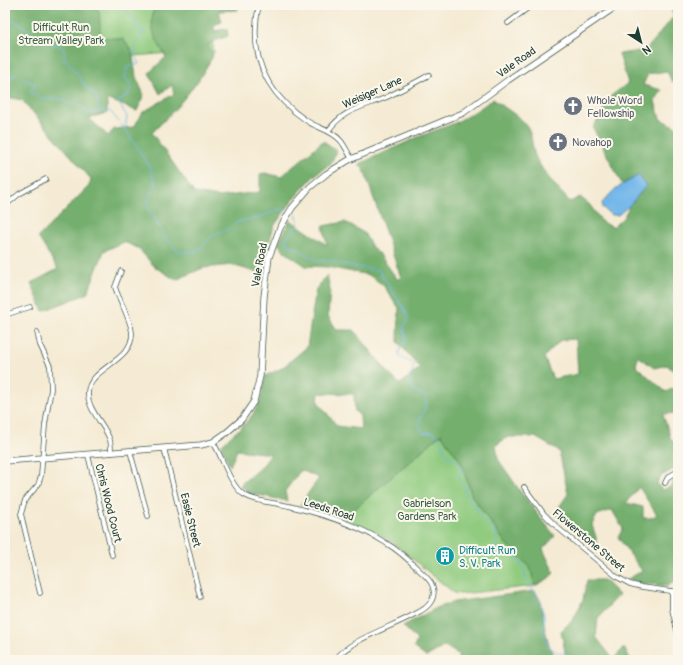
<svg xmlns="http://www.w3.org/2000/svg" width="683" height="665" font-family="Pangolin,sans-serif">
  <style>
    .green { fill: #91cb80; stroke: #58845a }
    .forest { fill: #74af6e; stroke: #4a7651; fill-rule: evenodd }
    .water { fill: #73b7e9; stroke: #497a8e }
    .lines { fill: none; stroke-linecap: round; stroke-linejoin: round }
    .stream { stroke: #73b7e9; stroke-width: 1 }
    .minor-casing { stroke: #3f574c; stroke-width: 5.5 }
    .major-casing { stroke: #3f574c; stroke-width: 7 }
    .minor { stroke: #fff; stroke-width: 4 }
    .major { stroke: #fff; stroke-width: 5.5 }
    .labels { text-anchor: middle; stroke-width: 4; stroke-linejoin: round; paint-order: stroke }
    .park-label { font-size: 11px; fill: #3c6047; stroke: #fbf7ec }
    .street-label { font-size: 11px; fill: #1f3d34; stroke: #fbf7ec }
    .worship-label { font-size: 11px; fill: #5b616d; stroke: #fbf7ec; text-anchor: start }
    .culture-label { font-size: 11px; fill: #0d838f; stroke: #fbf7ec; text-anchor: start }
  </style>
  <rect width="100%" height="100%" fill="#fbf7ec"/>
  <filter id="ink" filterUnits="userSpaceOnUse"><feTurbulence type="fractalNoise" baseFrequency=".025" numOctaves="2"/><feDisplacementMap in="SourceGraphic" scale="8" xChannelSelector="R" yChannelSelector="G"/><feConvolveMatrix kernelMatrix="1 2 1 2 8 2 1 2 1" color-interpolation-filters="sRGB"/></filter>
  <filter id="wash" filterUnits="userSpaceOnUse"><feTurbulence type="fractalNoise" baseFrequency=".012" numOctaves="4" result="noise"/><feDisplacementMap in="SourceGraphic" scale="16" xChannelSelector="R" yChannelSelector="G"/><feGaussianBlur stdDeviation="0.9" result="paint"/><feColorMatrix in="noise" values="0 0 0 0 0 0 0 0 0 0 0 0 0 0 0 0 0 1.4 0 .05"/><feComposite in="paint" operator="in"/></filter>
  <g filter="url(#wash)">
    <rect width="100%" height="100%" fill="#f5ebd4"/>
    <g class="green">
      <path d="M 27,5 L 211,5 L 211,30 L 214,53 L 171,53 L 46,63 Z"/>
      <path d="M 441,434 L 461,462 L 472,496 L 507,545 L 530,567 L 535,586 L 460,594 L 454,593 L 392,542 L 377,533 L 343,519 Z"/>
    </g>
    <g class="forest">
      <path d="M 5,5 L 87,5 L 99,10 L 101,37 L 123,39 L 132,51 L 136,77 L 144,95 L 137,111 L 107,99 L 107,113 L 89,118 L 108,136 L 114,129 L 134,127 L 143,112 L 174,94 L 172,85 L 160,94 L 149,73 L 166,57 C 154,36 148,29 155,5 L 236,5 L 238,10 L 219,11 L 222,22 L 214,25 L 214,31 L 227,29 L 228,36 L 214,41 L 208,45 L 213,56 L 198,81 L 177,107 L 152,133 L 194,193 L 219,197 L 260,192 L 260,174 L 265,173 L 281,177 L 323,141 L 337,150 L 331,163 L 314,176 L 295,197 L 274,226 L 259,273 L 232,265 L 203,268 L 176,280 L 155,267 L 138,248 L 124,242 L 104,251 L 87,294 L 43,311 L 31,283 L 58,269 L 38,237 L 89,186 L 91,179 L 22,100 L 5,97 Z"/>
      <path d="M 670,5 L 678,5 L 678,48 L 676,49 L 678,50 L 678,80 L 672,82 L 667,71 L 648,74 L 643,85 L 662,90 L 655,101 L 660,119 L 678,128 L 678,375 L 667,365 L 654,368 L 638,356 L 636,366 L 666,392 L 678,386 L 678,413 L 663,414 L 671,440 L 678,443 L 678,467 L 661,476 L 657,483 L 662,490 L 670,487 L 674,479 L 678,478 L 678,560 L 675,561 L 678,578 L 668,586 L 639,583 L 628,579 L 642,571 L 618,537 L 623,529 L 612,510 L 597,515 L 592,525 L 596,537 L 596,546 L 555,513 L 568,494 L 559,451 L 535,437 L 508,437 L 496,445 L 498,459 L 520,491 L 555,536 L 543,549 L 554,573 L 549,578 L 535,586 L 530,567 L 507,545 L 472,496 L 461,462 L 441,434 L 343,519 L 325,512 L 300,505 L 319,478 L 301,470 L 285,491 L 287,501 L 249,493 L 240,485 L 263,465 L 271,454 L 237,450 L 230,466 L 221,445 C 248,421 261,414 265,376 L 282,368 L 307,347 L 316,289 L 327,275 L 330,289 L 328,316 L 337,330 L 354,330 L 391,376 L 400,384 L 420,368 L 398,342 L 399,308 L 383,285 L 369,275 L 327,267 L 306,266 L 285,252 L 278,244 L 290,220 L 327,245 L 323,226 L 345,222 L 364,233 L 372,247 L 380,255 L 397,279 L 401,278 L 364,170 L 359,164 L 418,137 L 455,123 L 476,111 L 493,99 C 503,107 516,114 525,123 C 533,132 531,148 536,158 C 544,174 558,189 570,202 L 580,197 L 589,204 L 603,223 L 613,227 L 623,218 L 630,205 L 646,186 L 639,175 L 622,184 L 593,128 L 611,96 L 628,83 L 619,54 L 646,50 L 674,16 ZM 576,339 L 578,374 L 553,379 L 544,357 L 561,340 ZM 319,393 L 354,394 L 355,411 L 360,416 L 361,429 L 337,426 L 318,402 ZM 639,487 L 657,515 L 650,518 L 643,518 L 643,507 L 626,503 Z"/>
      <path d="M 587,580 L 604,580 L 619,595 L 598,618 L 596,637 L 613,659 L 624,648 L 631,660 L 560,660 L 566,657 L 561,631 L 573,620 L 583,600 Z"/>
      <path d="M 535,591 L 540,600 L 546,634 L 549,645 L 557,660 L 457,660 L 459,655 L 445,646 L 426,657 L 414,648 L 417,640 L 403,626 L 436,608 L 454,602 Z"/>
    </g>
    <path class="water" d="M 639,175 L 646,186 L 630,205 L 618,215 L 611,215 L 603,208 L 602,203 L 615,189 Z"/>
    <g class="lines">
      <g class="stream">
        <path d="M 136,5 L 127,8 L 126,10 L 134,19 L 137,29 L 145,31 C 136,45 130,48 139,64 L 127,67 L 125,77 L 132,86 L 128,95 L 118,102 L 127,116 L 125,129 L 149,166 L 156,184 L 148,199 L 148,209 L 155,219 L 163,235 L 179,252 L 198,251 L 213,235 L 230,228 L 237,222 L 262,217 L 279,209 L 287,211"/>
        <path d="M 5,17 C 20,25 27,25 36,40 C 43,42 62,43 64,51 C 65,53 64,56 64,58 L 77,73 L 85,87 L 96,96 L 98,103 L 97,108 L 100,110"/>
        <path d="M 5,93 L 10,90 L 7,81 L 13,75 L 36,84 L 30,92 L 44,99 L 63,99 L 67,103 L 79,105 L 89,113 L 110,111 L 125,129"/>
        <path d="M 292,212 L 295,213 C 304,227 292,229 286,238 L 287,244 L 297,248 L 310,257 L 319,261 L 328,260 L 352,266 L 378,270 L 388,284 L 400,303 L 403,306 L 408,317 L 407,322 L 404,326 L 405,334 L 407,339 L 399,352 L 399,356 C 403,360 409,360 414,365 L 410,380 L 413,390 L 426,396 L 426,406 L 418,423 L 423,433 L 433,432 L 438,436 L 448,456 L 457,461 L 461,469 L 459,479 L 464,485 L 467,495 L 486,523 L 496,533 L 498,549 L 502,551 L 510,551 L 525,569 L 525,576 L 540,603 L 544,615 L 544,632 L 548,646 L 558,653 L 566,654 L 572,660"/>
      </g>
    </g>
  </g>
  <g filter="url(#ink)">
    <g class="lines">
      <g class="minor-casing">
        <g id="minor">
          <path d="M 259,5 C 248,54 265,93 307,121 C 317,128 332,130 341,141 C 345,146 348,153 352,159"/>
          <path d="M 508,23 L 532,5"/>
          <path d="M 328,131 C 345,108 362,108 387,97 C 401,90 415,83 429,75"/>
          <path d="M 5,206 L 19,194 L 46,179"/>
          <path d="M 5,315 L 30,307"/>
          <path d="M 37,332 L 40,345 L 50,366 L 51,389 L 45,425 L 41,476 L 38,485 L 25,500 L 21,514 L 40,593"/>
          <path d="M 213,442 C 222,456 230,485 243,494 C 254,502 279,503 293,507 C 325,515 358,525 386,543 C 398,550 409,560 419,570 C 428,578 438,587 432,600 C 428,608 420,612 413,615 C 390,628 350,639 335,660"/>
          <path d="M 164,448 L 200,597"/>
          <path d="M 130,451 L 148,516"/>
          <path d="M 111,453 C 111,448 111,444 110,440 C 105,425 87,409 88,393 C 88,368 133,362 132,333 C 131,320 119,300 115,287 L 121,271"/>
          <path d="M 88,455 L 112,555"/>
          <path d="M 665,483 L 668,477 L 678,471"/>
          <path d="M 524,487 L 544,514 L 558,528 L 617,577 L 630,584 L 642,587 L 678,592"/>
          <path d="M 672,591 L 672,609 L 678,634"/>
        </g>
      </g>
      <g class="major-casing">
        <path id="major" d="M 5,461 L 201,445 L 213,442 L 226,433 L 242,419 L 254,401 L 260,376 L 264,297 L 269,257 L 280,228 L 292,208 L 310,187 L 326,174 L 349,160 L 463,113 L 508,80 L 618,5"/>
      </g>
      <use href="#minor" class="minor"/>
      <use href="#major" class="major"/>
    </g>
  </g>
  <defs>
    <g id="church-disc" transform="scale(1)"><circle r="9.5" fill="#6b7280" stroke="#fbf7ec"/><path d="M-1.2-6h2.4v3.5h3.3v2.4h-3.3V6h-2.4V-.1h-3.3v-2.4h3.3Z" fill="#fff"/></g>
    <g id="building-disc" transform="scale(1)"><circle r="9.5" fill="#0f9aa8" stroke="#fbf7ec"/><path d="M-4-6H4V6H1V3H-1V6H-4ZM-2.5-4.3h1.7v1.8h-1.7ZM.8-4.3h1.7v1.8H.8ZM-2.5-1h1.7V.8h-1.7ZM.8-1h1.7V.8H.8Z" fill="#fff"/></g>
  </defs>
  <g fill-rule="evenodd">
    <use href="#church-disc" x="573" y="106"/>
    <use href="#church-disc" x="558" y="142"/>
    <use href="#building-disc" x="445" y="556"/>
  </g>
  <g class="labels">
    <g class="park-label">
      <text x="61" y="31">Difficult Run<tspan x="61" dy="13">Stream Valley Park</tspan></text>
      <text x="427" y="507">Gabrielson<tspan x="427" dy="13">Gardens Park</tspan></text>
    </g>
    <g class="street-label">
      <text transform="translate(516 62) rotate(-35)" y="4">Vale Road</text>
      <text transform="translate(372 92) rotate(-24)" y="4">Weisiger Lane</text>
      <text transform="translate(259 265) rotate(-79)" y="4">Vale Road</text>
      <text transform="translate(109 503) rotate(76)" y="4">Chris Wood Court</text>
      <text transform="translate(329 509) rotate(18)" y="4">Leeds Road</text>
      <text transform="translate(191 520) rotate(76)" y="4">Easie Street</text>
      <text transform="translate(589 540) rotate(40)" y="4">Flowerstone Street</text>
    </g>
    <g class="worship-label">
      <text x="587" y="104">Whole Word<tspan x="587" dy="13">Fellowship</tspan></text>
      <text x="572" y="146">Novahop</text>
    </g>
    <g class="culture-label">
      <text x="459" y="554">Difficult Run<tspan x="459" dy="13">S. V. Park</tspan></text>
    </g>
  </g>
  <rect width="683" height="665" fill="none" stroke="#fbf7ec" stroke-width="20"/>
  <g transform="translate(641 42) rotate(144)" stroke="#fbf7ec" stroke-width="3" paint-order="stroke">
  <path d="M0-3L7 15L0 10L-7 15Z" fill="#1f3d34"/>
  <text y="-6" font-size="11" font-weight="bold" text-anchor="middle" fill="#1f3d34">N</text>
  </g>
</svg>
